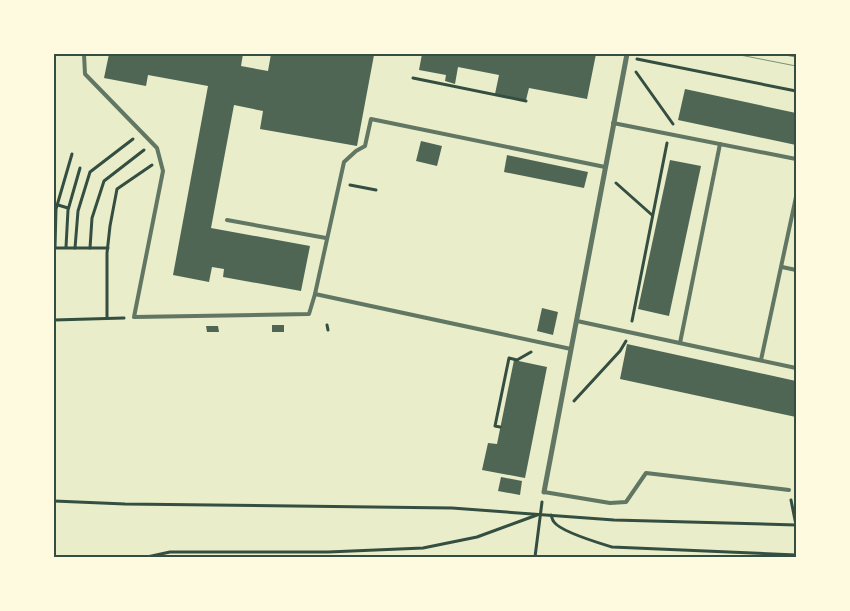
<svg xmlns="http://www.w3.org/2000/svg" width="850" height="611" font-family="'Public Sans',sans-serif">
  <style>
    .building { fill: #4f6655 }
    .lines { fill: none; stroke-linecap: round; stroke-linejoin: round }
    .path { stroke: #344e41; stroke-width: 3 }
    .service { stroke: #617663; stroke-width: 4 }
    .minor { stroke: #617663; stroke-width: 5 }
    .tram { stroke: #7c8e77; stroke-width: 1 }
    .neatline { fill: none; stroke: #344e41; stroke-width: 2 }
  </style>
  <rect width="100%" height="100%" fill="#e9edc9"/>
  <g class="building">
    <path d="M 109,54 L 243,54 L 241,66 L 268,71 L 271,54 L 374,55 L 357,146 L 260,129 L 263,111 L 234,105 L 211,228 L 310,246 L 301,291 L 223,277 L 224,269 L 212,267 L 209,282 L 173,275 L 208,86 L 148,75 L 146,86 L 104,78 Z"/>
    <path d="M 422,54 L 596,54 L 587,99 L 529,88 L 526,100 L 495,94 L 499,75 L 458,67 L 455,84 L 445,81 L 446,75 L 419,70 Z"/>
    <path d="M 685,89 L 796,113 L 796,145 L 678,120 Z"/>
    <path d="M 421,141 L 442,146 L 437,166 L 416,161 Z"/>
    <path d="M 507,155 L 588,172 L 584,188 L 504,172 Z"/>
    <path d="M 670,160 L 701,166 L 669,316 L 638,309 Z"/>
    <path d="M 542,308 L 558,312 L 553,335 L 537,331 Z"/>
    <rect x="272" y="325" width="12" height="7"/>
    <path d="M 206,326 L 218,326 L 219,332 L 207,332 Z"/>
    <path d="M 627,344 L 796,381 L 796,417 L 620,379 Z"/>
    <path d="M 514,360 L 547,367 L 525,478 L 482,470 L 488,443 L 497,444 Z"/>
    <path d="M 501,477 L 522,481 L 520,495 L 498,491 Z"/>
  </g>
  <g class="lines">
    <g class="path">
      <path d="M 637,59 L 796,91"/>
      <path d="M 636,72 L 673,124"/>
      <path d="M 413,78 L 526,101"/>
      <path d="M 72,154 L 56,209 L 55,248 L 108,248"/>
      <path d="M 616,183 L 652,215"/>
      <path d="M 350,185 L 376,190"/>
      <path d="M 58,205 L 68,208"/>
      <path d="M 66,247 L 68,210 L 80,168"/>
      <path d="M 75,248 L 78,211 L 90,172 L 133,139"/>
      <path d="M 90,248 L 92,218 L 104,181 L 144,150"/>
      <path d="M 107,318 L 107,253 L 110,226 L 117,189 L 152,165"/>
      <path d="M 54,320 L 124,318"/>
      <path d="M 632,321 L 667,143"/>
      <path d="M 327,325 L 328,330"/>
      <path d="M 574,401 L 620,351 L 626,341"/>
      <path d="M 500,427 L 495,426 L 509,358 L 517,360 L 531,352"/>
      <path d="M 791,500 L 796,525"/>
      <path d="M 54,501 L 125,504 L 452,508 L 614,520 L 796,525"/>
      <path d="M 551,515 C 552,517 552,520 554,522 C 561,532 599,543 612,547 L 796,555"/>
      <path d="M 147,557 L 170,552 L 328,552 L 423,548 L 477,537 L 537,515"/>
      <path d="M 535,557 L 542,502"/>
    </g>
    <g class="service">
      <path d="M 84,54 L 85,74 L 157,148 L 163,171 L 134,317 L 309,314 L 315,294 L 571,349"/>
      <path d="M 613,123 L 796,159"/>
      <path d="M 227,220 L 326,238"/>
      <path d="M 782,267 L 796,270"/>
      <path d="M 315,294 L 344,162 L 356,151 L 365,146 L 371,119 L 605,167"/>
      <path d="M 577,321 L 796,368"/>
      <path d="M 680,343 L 720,144"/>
      <path d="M 761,360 L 796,197"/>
      <path d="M 544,492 L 610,503 L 626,502 L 646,473 L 789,490"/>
    </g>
    <path class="minor" d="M 544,492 L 627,54"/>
    <g class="tram">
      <path d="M 735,54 L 796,66"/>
      <path d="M 779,54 L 796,57"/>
    </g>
  </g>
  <rect width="850" height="611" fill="none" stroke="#fefae0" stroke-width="110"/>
  <rect x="55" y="55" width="740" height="501" class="neatline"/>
</svg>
